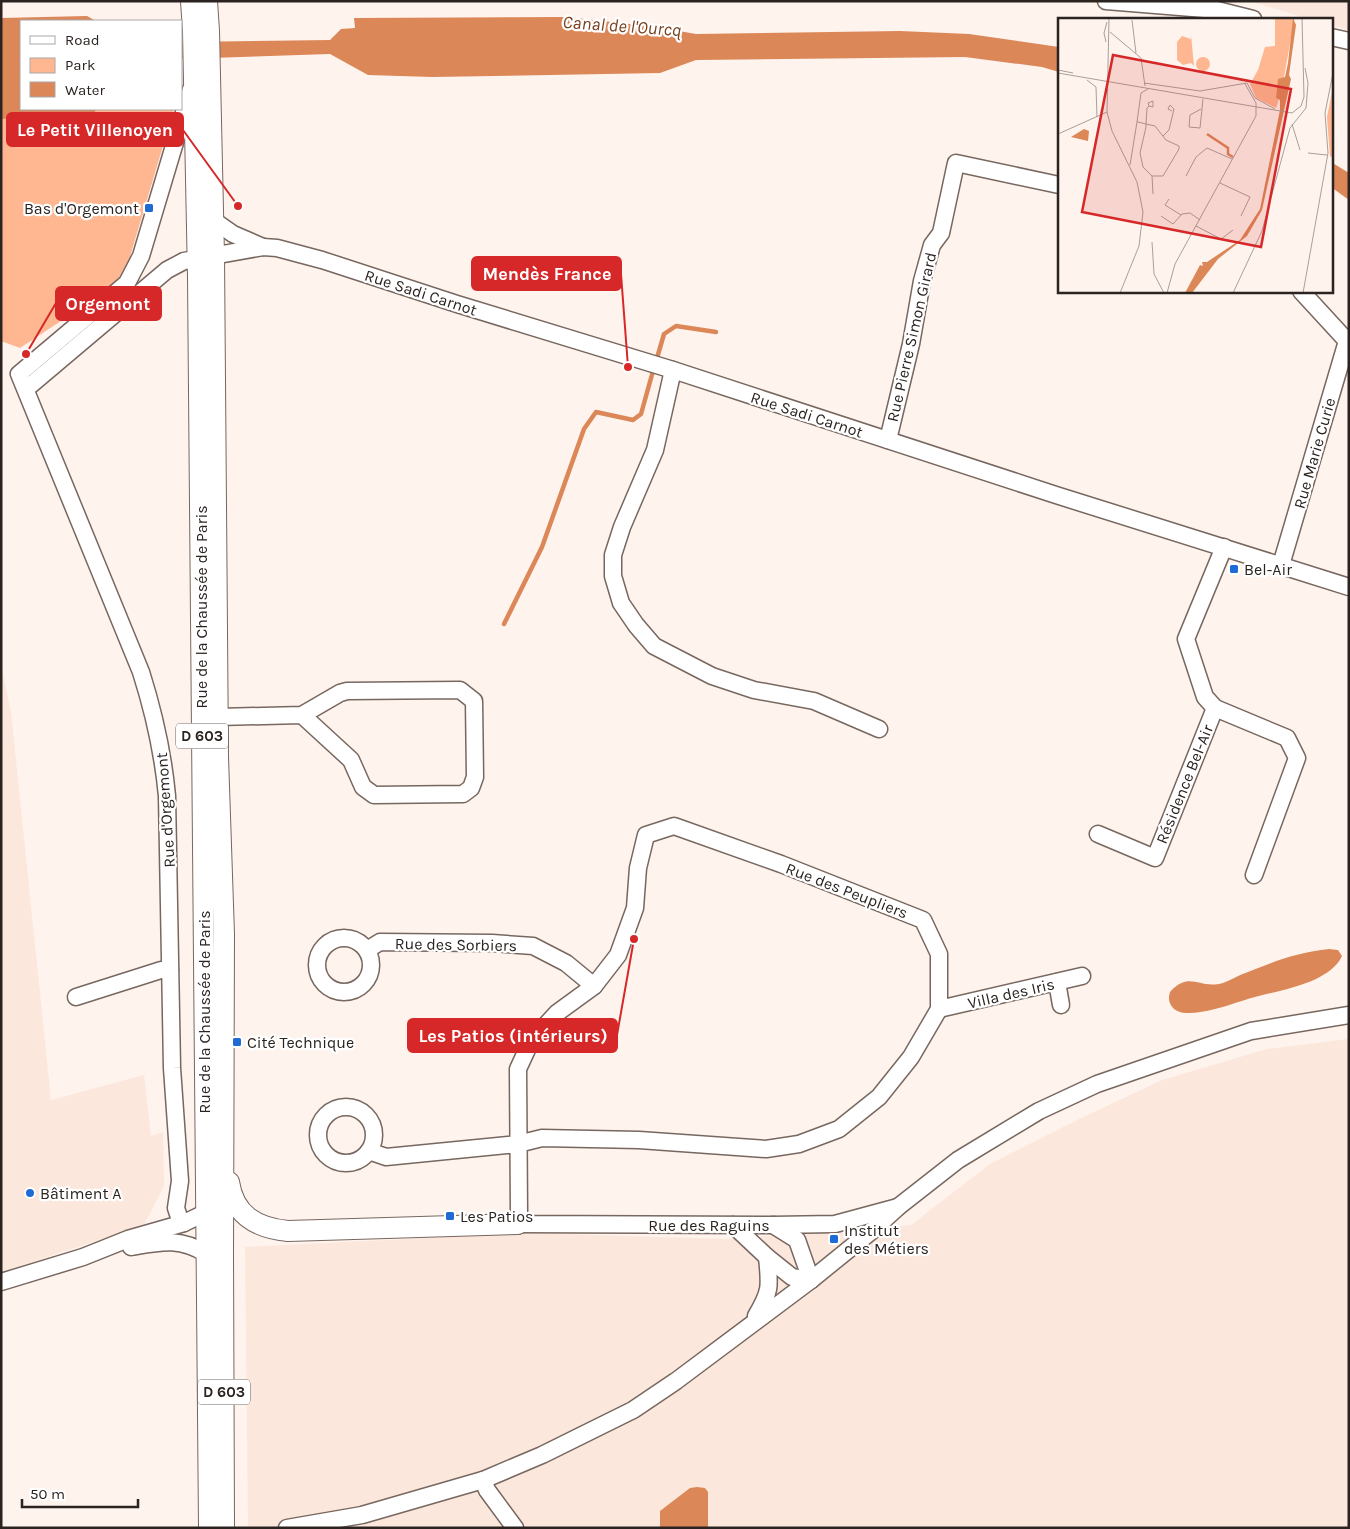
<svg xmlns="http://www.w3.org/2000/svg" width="1350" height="1529" font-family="Karla,sans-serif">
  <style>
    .built { fill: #fce7dd }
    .green { fill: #feb791 }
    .water { fill: #dc8758 }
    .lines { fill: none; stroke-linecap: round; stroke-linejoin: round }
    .stream { stroke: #dc8758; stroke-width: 4.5 }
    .minor-casing { stroke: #77675f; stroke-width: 19 }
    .major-casing { stroke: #77675f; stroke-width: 22 }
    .minor { stroke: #fff; stroke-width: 16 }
    .major { stroke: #fff; stroke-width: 20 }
    .poi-dot { fill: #1f6bd5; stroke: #fff; stroke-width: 2 }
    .labels { text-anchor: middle; stroke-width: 4.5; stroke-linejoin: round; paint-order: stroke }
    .shield { fill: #fff; stroke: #6a6563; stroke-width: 1 }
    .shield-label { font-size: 15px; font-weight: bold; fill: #2a2320 }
    .poi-label { font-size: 16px; fill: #2a2320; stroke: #fff; text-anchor: start }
    .street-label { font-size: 16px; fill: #2a2320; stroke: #fff }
    .water-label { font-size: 18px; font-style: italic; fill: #79401f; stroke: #fff }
    .inset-river { fill: none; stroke: #dc8758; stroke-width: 2.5 }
    .inset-road { fill: none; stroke: #a9a09b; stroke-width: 1 }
    .view { fill: #d62828; fill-opacity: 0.15; stroke: #d62828; stroke-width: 2.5 }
    .inset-edge { fill: none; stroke: #2a2320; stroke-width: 2.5 }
    .leader { fill: none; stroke: #d62828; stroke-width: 2 }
    .callout-dot { fill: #d62828; stroke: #fff; stroke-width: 2 }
    .callout { fill: #d62828; stroke: #d62828; stroke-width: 2 }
    .callout-label { font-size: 18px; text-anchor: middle; font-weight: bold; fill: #fff }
  </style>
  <rect width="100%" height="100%" fill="#fef3ed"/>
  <g class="built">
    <path d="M 1249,1 L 1349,1 L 1349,30 L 1331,25 L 1331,19 L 1309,19 Z"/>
    <path d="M 1,665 L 11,712 L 51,1100 L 144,1075 L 151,1136 L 163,1132 L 164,1186 L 144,1225 L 5,1271 L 1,1271 Z"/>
    <path d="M 1349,1039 L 1349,1528 L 248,1528 L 245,1247 L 530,1233 L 727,1239 L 911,1225 L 990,1164 L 1075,1121 L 1162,1080 L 1267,1049 Z"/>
  </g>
  <path class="green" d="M 96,109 L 174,109 L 123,280 L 20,348 L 1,341 L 1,119 L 94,115 Z"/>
  <g class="water">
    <path d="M 87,16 L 96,21 L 21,21 L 21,109 L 96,109 L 94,115 L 1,119 L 1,18 Z"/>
    <path d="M 567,17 L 656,27 L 696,34 L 900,31 L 969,34 L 1059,47 L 1059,72 L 1042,67 L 965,57 L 696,60 L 660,73 L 432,77 L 368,75 L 330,54 L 181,59 L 181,42 L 330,40 L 341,29 L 355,28 L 354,18 Z"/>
    <path d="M 1331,162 L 1349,173 L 1349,200 L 1331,187 Z"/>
    <path d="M 1329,949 L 1338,950 L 1342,956 C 1337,967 1326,974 1316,979 C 1292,990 1266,993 1242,1001 C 1225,1006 1204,1014 1185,1013 C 1174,1012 1166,1004 1170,992 C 1190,970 1199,990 1223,983 C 1231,980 1239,975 1248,972 C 1275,961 1299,952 1329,949 Z"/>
    <path d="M 697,1487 L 705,1488 L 708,1492 L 708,1528 L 660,1528 L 660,1511 L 690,1488 Z"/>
  </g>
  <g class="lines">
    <g class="stream">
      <path d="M 657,358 L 664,334 L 676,326 L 716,332"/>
      <path d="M 504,624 L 542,547 L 584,429 L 596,412 L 633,420 L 641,414 L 653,371"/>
    </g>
    <g class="minor-casing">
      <g id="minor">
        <path d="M 1106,1 L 1217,10 L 1253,19"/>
        <path d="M 1331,37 L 1349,41"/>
        <path d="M 213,220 L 233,234 L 263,247"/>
        <path d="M 673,370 L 655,450 L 622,527 L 613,555 L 613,576 L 621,603 L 636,625 L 654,646 L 712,676 L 754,690 L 814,701 L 879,729"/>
        <path d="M 26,389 L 167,270 L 184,261 L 263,247 L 277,248 L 322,260 L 457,304 L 673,370 L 1056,495 L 1349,587"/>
        <path d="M 888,440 L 911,344 L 922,281 L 932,245 L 941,233 L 956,163 L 1059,185"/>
        <path d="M 1224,547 L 1186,639 L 1205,697 L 1215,708 L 1287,738 L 1297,758 L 1254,875"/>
        <path d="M 1281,565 L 1347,341 L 1301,291"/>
        <path d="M 218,717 L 302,715 L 340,693 L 347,691 L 460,690 L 474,701 L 475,777 L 471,788 L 463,794 L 374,795 L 363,787 L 351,760 L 302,715"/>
        <path d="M 1098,834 L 1155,858 L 1215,708"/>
        <circle cx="344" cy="965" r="27"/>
        <path d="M 367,950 L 380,942 L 492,943 L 533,946 L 566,963 L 594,986"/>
        <path d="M 1057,982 L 1061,1005"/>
        <path d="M 76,997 L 161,970 L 170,970"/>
        <path d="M 939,1009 L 1082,976"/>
        <circle cx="346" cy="1135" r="28"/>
        <path d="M 369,1151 L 386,1157 L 518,1144 L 542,1138 L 639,1140 L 766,1149 L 799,1144 L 839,1129 L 879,1097 L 911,1057 L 939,1009 L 939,954 L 923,920 L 781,864 L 674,826 L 646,835 L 638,868 L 635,908 L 618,955 L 594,986 L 557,1013 L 531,1041 L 518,1069 L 519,1214 L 518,1224 L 773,1225 L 835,1224 L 898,1207"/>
        <path d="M 184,1223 L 179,1217 L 176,1208 L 180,1181 L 172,1068 L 167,796 C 163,753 154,713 141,672 L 19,374 L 127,283 L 141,256 L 191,89"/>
        <path d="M 733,1225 L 767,1257 L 792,1277 L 811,1280"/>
        <path d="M 773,1225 L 797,1240 L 811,1280"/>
        <path d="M 131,1247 C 160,1242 181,1237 206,1254"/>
        <path d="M 1,1282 L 83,1257 L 128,1239 L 184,1223 L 205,1213"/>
        <path d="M 756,1316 C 771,1291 770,1286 767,1257"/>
        <path d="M 483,1480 L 487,1490 L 515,1528"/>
        <path d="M 287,1528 L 362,1515 L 483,1480 L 542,1455 L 633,1410 L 676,1381 L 811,1280 L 874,1229 L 898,1207 L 958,1160 L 1039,1111 L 1097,1084 L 1251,1031 L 1349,1015"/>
      </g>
    </g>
    <g class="major-casing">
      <g id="major">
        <path d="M 191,1 L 193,31 L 198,277 L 209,1528"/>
        <path d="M 207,1 L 209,31 L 214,256 L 218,757 L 224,934 L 223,1255 L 224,1528"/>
        <path d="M 229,1182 C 234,1215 256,1228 288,1231 L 518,1224"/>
      </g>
    </g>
    <use href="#minor" class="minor"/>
    <use href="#major" class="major"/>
  </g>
  <g class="poi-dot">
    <rect x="144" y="203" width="10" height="10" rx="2.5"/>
    <rect x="1229" y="564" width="10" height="10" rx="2.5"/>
    <rect x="232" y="1037" width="10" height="10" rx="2.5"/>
    <circle cx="30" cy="1193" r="5"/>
    <rect x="445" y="1211" width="10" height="10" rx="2.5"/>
    <rect x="829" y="1234" width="10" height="10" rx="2.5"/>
  </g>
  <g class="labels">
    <g class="shield">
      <rect x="176" y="723.5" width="52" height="25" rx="4"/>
      <rect x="198" y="1379.5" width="52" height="25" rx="4"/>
    </g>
    <g class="shield-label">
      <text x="202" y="741">D 603</text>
      <text x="224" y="1397">D 603</text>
    </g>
    <g class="poi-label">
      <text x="139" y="214" text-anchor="end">Bas d'Orgemont</text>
      <text x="1244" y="575">Bel-Air</text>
      <text x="247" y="1048">Cité Technique</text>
      <text x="40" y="1199">Bâtiment A</text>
      <text x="460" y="1222">Les Patios</text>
      <text x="844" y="1236">Institut<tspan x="844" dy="18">des Métiers</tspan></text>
    </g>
    <g class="street-label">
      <text transform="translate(421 292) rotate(18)" y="6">Rue Sadi Carnot</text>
      <text transform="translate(911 337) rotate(-77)" y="6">Rue Pierre Simon Girard</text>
      <text transform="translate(807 414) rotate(18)" y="6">Rue Sadi Carnot</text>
      <text transform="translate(1314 453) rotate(-74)" y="6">Rue Marie Curie</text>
      <text transform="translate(201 607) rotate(-90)" y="6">Rue de la Chaussée de Paris</text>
      <text transform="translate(1184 784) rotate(-68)" y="6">Résidence Bel-Air</text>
      <text transform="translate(165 810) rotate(-94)" y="6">Rue d'Orgemont</text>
      <text transform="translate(847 890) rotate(21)" y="6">Rue des Peupliers</text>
      <text transform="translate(456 944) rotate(1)" y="6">Rue des Sorbiers</text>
      <text transform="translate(1011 993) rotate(-13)" y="6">Villa des Iris</text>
      <text transform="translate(204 1012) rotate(-90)" y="6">Rue de la Chaussée de Paris</text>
      <text x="709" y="1231">Rue des Raguins</text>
    </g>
    <g class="water-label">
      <text transform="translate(622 26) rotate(4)" y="6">Canal de l'Ourcq</text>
    </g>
  </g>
  <g transform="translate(1058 18)">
    <rect width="275" height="275" fill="#fef3ed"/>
    <path d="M 217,0 L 236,0 L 236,3 L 226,59 L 218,80 L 221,81 L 218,90 L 198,80 L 192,66 L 200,52 L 207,29 L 217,28 ZM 133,17 L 136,48 L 133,45 L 125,47 L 119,42 L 119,24 L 124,18 L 133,21 ZM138 46a7 7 0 1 1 14 0a7 7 0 1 1-14 0ZM 275,69 L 275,138 L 272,139 L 269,99 Z" fill="#feb791"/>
    <path d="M 235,0 L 238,7 L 231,57 L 233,61 L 204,192 L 189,218 L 160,241 L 134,275 L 127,275 L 142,247 L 145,248 L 144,244 L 149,244 L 182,222 L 202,191 L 222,92 L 222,82 L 218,80 L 220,61 L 227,59 L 230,45 ZM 26,111 L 31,113 L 30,123 L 13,119 Z" fill="#dc8758"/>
    <path class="inset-river" d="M 149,116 L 170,130 L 170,136 L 175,139"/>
    <path class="inset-road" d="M 51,0 L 49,94 L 54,113 L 79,164 L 85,194 L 81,228 L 62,275M 74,2 L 78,35M 52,14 L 83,40 L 87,68M 48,24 L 46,15 L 49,4M 247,50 L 250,65M 0,52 L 15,55M 0,55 L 234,95 L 243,88 L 246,79 L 244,0M 29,62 L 38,69 L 39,99M 86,65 L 142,73 L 189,65 L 197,80 L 217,91M 143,91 L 132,97 L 131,109 L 142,110 L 145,81M 79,104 L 83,75 L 90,71M 234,106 L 242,132M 0,116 L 49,94M 105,118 L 111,112 L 116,91 L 112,87 L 110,91 L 114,93M 250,135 L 269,137M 72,147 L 79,104 L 80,104 L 88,106 L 97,108 L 108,122 L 121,128 L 121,131 L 105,158 L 94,158 L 85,149 L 82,135 L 88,109 L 88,106 L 89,90 L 91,88 L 90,85 L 95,83 L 95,89 L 91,88M 94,158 L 95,176M 128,158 L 138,139 L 149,130 L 174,141M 162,165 L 192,179 L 183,198M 111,181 L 107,187 L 123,197M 103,198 L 115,206 L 124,196 L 132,195 L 142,202M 138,208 L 163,221 L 175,212M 94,224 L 96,256 L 106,275M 109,275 L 117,246 L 198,98 L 198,85 L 187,66M 175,275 L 204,213 L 232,110 L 248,90 L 250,65M 245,275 L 270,135 L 267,95 L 275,55"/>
    <path class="view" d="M 55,37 L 233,71 L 203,229 L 24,194 Z"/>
    <rect width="275" height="275" class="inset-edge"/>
  </g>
  <path class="leader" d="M238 206L183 130M628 367L621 274M26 354L56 303M634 939L617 1035"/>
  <g class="callout-dot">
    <circle cx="238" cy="206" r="5"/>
    <circle cx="628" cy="367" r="5"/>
    <circle cx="26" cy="354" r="5"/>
    <circle cx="634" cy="939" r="5"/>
  </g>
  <g class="callout">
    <rect x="7" y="113" width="176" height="33" rx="5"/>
    <rect x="472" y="257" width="149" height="33" rx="5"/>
    <rect x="56" y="287" width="105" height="33" rx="5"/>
    <rect x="408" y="1019" width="209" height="33" rx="5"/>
  </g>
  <g class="callout-label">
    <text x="95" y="136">Le Petit Villenoyen</text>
    <text x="547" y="280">Mendès France</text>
    <text x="108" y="310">Orgemont</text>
    <text x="513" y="1042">Les Patios (intérieurs)</text>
  </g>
  <rect width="1350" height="1529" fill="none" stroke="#2a2320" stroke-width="5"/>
  <rect x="20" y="20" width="162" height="90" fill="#ffffff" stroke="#aaa7a6"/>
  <rect x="30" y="36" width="25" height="8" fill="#ffffff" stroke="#aaa7a6"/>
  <text x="65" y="45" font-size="15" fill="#2a2320">Road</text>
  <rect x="30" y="58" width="25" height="15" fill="#feb791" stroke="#aaa7a6"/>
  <text x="65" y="70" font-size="15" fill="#2a2320">Park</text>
  <rect x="30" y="82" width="25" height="15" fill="#dc8758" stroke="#aaa7a6"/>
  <text x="65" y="95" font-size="15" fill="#2a2320">Water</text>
  <path d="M22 1499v8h116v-8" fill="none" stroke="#2a2320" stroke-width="2.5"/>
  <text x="30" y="1499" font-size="15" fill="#2a2320" stroke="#ffffff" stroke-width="4" paint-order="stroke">50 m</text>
</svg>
